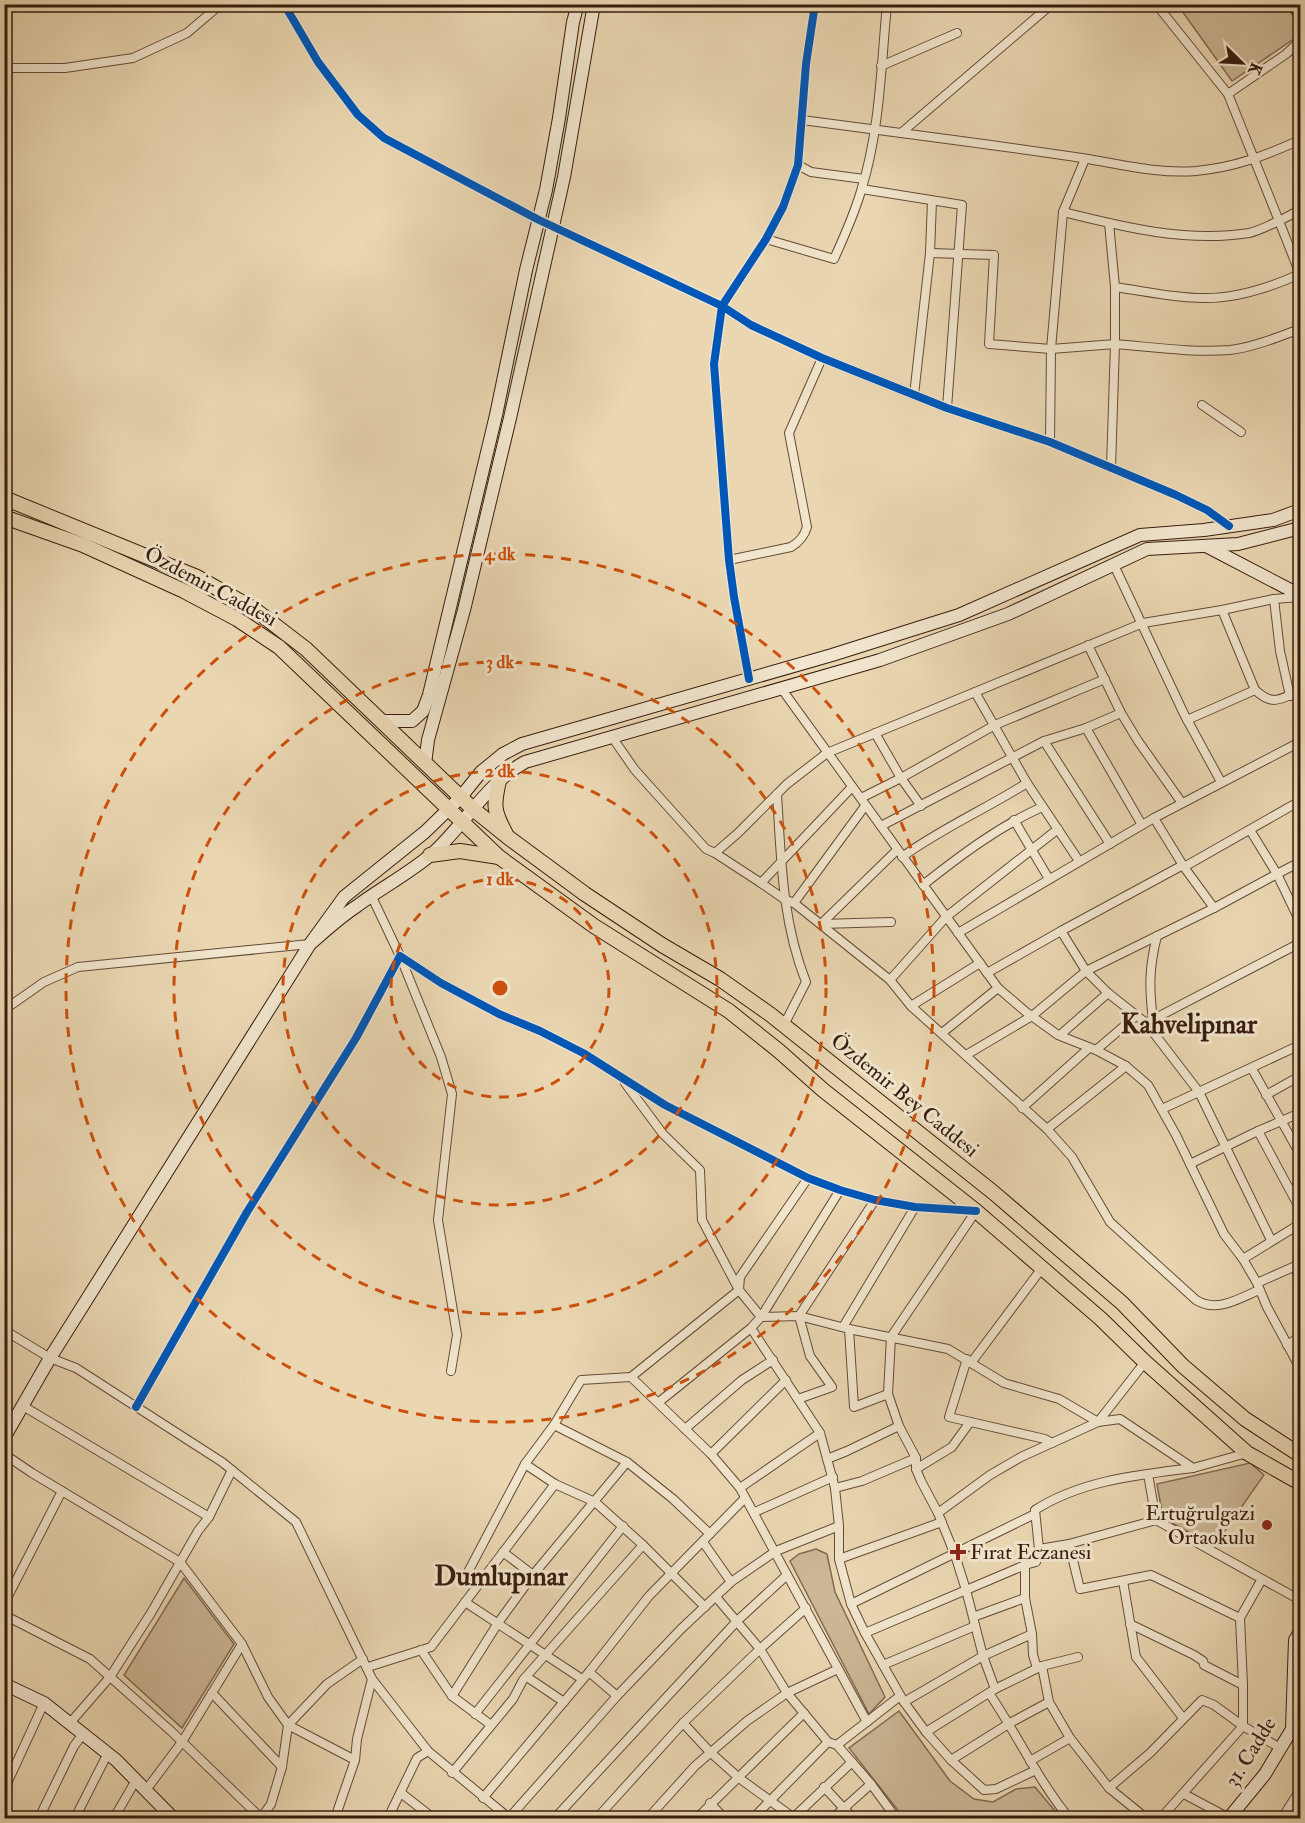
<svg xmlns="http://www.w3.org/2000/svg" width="1305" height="1823" font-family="'IM FELL Double Pica',serif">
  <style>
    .green { fill: #ccb796; stroke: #826a52; stroke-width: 1.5 }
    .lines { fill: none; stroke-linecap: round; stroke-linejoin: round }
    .street-casing { stroke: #644b37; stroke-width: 10 }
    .secondary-casing { stroke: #371c0e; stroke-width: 14 }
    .primary-casing { stroke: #371c0e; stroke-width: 16 }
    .street { stroke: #f1e5cd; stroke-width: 8 }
    .secondary { stroke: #f1e5cd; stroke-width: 12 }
    .primary { stroke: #ead7b2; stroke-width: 14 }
    .cycleway-casing { stroke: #f1e5cd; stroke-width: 11 }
    .cycleway { stroke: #0057b8; stroke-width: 8 }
    .ring { fill: none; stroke: #cd500c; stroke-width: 3; stroke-dasharray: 10 8 }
    .poi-dot { fill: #8f2418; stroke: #f1e5cd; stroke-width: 2 }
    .labels { text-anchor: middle; stroke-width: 6; stroke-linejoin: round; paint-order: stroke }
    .street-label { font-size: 21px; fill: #371c0e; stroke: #f1e5cd }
    .poi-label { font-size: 21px; fill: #371c0e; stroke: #f1e5cd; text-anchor: end }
    .district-label { font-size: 27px; font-weight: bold; fill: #371c0e; stroke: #f1e5cd }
    .centre { fill: #cd500c; stroke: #f1e5cd; stroke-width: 3 }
    .ring-label { font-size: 18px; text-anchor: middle; font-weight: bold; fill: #cd500c; stroke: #f1e5cd; stroke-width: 6; stroke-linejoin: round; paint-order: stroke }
  </style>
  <rect width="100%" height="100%" fill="#ead7b2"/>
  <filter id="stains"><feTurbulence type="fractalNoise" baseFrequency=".00333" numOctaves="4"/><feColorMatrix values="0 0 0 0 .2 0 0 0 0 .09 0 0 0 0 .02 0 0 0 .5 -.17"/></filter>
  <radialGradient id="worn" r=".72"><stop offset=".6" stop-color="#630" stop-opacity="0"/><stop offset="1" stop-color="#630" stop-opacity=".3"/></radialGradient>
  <g class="green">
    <path d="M 1177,4 L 1285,5 C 1292,14 1301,23 1298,36 L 1232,81 Z"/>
    <path d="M 1250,1463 L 1264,1475 L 1214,1546 L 1163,1518 L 1157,1484 Z"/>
    <path d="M 816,1549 L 827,1554 L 835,1592 L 885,1697 L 869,1714 L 790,1561 L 799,1554 Z"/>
    <path d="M 184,1578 L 234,1644 L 182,1728 L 124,1675 Z"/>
    <path d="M 899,1711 L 950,1781 L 974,1799 L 993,1802 L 1016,1789 L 1035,1787 L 1061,1818 L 904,1818 L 849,1748 Z"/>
  </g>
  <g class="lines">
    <g class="street-casing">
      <g id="street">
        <path d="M 284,4 L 318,62 L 358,115 L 384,138 L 539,220 L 722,306 L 714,364 L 729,560 L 734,597 L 749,679"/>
        <path d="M 815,4 L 806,64 L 798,165 L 783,207 L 766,239 L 722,306 L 751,325 L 822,358 L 947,408 L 1050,442 L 1176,495 L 1207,510 L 1229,526"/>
        <path d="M 1156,4 L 1228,94 L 1279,221 L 1300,210"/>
        <path d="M 1292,4 L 1300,20"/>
        <path d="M 881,66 L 957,33"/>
        <path d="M 4,68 L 65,68 L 133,58 L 187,33 L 221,4"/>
        <path d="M 1228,94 L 1286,54 L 1300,41"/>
        <path d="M 802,120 L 901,133 L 1052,4"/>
        <path d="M 901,133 C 962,141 1022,149 1082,158 C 1120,164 1157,174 1196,171 C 1236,167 1264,156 1300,140"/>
        <path d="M 798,165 L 811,172 L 864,179"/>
        <path d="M 862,189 L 962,205 L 947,408"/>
        <path d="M 1063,212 C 1123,227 1186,243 1249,233 C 1259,231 1269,225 1279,221 L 1300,274"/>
        <path d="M 1109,223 L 1115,287"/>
        <path d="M 766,239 L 834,259 C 844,237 854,215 861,191 C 880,131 881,66 887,4"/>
        <path d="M 930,253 L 994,255 L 989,344 L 1051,349 L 1115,344 L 1115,287 C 1144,291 1173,298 1202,298 C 1235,299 1271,287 1300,274"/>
        <path d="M 914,395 L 930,253 L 932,201"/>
        <path d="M 1202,405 L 1241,432"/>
        <path d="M 1050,442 L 1051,349 L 1063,212 L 1085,159"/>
        <path d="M 1111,467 L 1115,344 C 1153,347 1191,353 1230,350 C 1254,347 1278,337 1300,329"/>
        <path d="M 729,560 L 791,547 C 799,542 804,537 807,527 L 789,433 L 822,358"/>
        <path d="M 1114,565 L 1184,714 L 1221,782"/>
        <path d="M 1274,599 L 1280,651 L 1290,696"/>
        <path d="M 1222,610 L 1255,690 C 1275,708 1280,697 1300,692"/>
        <path d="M 1088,645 L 1121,713 L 1138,741 L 1182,803"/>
        <path d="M 781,688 L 998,988 L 1026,1012 L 1058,1035 L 1096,1050 L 1126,1066 L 1148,1085 L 1176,1135 L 1224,1234 L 1243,1259 L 1257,1283 L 1267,1307 L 1300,1368"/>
        <path d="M 975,692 L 1027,783 L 1079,861"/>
        <path d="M 1187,720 L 1255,690"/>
        <path d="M 1086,728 L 1142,825"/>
        <path d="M 875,733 L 901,778 L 921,806"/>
        <path d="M 612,737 L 635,770 L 706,849 L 715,853 L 738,833 L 787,784 L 827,753 L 1143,623 L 1222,610 L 1274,599 L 1300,597"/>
        <path d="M 1044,741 L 1110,844"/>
        <path d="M 777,794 C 781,858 782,922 806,982 L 784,1025"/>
        <path d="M 861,798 L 901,778 L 995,725 L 1105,679"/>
        <path d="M 1154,818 L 1184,867 L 1214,908 L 1277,874 L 1300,922"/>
        <path d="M 1014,820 L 1049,879"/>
        <path d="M 881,826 L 1044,741 L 1086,728 L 1121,713"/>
        <path d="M 1250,830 L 1277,874 L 1300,862"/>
        <path d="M 715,853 L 761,883 L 852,787"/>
        <path d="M 902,857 C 942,828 986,809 1027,783"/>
        <path d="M 1184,867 L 1300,801"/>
        <path d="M 761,883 L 784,899 L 794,903 L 890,980 L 911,1006 L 1047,1129 L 1072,1157 L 1110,1222 L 1196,1300 C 1217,1313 1238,1299 1259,1290"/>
        <path d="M 923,885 C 961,855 998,827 1042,807"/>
        <path d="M 371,895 L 400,956 L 441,1057 L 452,1094 L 438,1220 L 457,1335 L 451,1371"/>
        <path d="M 794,903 L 865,806"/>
        <path d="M 821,924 L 897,850"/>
        <path d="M 821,924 L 891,922"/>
        <path d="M 1061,931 L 1183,865"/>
        <path d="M 958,933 L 1154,818 L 1300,742"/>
        <path d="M 987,973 L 1061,931 L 1086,971 L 1108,993 L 1146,1023 L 1199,1092 L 1271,1240"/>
        <path d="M 890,980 L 946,917 L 1058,829"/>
        <path d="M 911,1006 L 980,963"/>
        <path d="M 4,1010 L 44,982 L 78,967 L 310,944"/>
        <path d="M 1153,1020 C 1149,988 1149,967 1157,936"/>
        <path d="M 1146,1023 L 1300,943"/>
        <path d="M 942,1033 L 998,988"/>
        <path d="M 1060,1035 L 1108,993"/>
        <path d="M 1096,1050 L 1136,1016"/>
        <path d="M 966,1055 L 1032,1016 L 1086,971 L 1214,908"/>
        <path d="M 1252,1069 L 1300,1154"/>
        <path d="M 625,1083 L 663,1134 L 700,1170 L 702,1220 L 739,1290"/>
        <path d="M 1266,1095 L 1300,1076"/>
        <path d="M 1022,1108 L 1089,1048"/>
        <path d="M 1162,1109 L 1300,1045"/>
        <path d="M 1047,1129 L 1126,1066"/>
        <path d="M 1258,1131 L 1300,1209"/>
        <path d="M 1190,1164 L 1258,1131 L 1300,1113"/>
        <path d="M 976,1211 L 891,1337 L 888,1394 L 899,1426 L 916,1458 L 916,1469 L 921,1481 L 938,1513 L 955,1555 L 966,1590 L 983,1656 L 995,1689"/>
        <path d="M 1243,1259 L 1300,1224"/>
        <path d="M 1294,1267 L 1300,1278"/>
        <path d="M 1257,1283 L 1300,1264"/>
        <path d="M 739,1289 L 740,1277 L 808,1178"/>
        <path d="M 761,1317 L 739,1290 L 631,1377 L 711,1454 L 740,1488 L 867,1722"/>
        <path d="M 761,1317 L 799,1316 L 849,1329 L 948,1349 L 1004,1383 L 1059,1399 L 1098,1422 L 1120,1419 L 1193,1468 L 1247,1453"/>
        <path d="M 843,1327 L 915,1207"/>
        <path d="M 751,1328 L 820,1433 L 835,1488 L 839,1526 L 839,1559 L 851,1604 L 865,1633 L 904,1702 L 926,1732 L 951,1760 L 984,1790 L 996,1789 L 1036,1770"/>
        <path d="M 849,1329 L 854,1407 L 888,1394"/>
        <path d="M 4,1330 L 50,1358 L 76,1368 L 222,1462 L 296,1522 L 372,1679 L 428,1751 L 509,1818"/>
        <path d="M 1287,1345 L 1300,1337"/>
        <path d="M 967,1359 L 949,1417 L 1045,1439 L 1052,1443"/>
        <path d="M 971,1363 L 1042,1268"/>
        <path d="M 798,1399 L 832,1387 L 810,1356 L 799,1316 L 875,1200"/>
        <path d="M 659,1402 L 751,1328 L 761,1317 L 840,1190"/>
        <path d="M 23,1406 L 209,1517"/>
        <path d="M 136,1407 L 247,1212 L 356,1038 L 400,956 L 441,983 L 499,1014 L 540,1031 L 583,1053 L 665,1105 L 808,1178 L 840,1190 L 875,1200 L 915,1207 L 973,1210"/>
        <path d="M 554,1425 L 627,1462 L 673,1499 L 710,1534"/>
        <path d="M 685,1429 L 742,1380 L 773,1360"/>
        <path d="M 4,1454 L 32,1473 L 180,1562 L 242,1644 L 182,1742 L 146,1790"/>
        <path d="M 711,1454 L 786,1380"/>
        <path d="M 827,1459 L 847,1451 L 899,1426"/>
        <path d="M 916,1469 L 952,1447 L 970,1422"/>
        <path d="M 1148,1474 L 1156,1520"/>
        <path d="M 555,1484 L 525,1464 L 554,1425 L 581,1380 L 631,1377"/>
        <path d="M 740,1488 L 820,1433"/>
        <path d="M 835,1488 L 862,1481 L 916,1458"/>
        <path d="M 755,1512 L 833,1477"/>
        <path d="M 938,1513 L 990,1475 L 1021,1457 L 1098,1422 L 1145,1362"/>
        <path d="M 703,1542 L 731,1582"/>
        <path d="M 1069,1544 L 1080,1589 L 1151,1575 L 1240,1618"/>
        <path d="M 1039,1549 L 1069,1544 L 1156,1520 L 1300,1600"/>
        <path d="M 503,1552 L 533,1575"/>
        <path d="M 839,1559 L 942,1522"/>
        <path d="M 468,1572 L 525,1464"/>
        <path d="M 1262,1579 L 1240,1618 L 1243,1685 L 1243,1726 L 1280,1748"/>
        <path d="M 1123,1581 L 1136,1657 L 1183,1718"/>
        <path d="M 716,1597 L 760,1649 L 787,1693 L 828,1742 L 837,1745"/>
        <path d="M 465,1602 L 582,1679"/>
        <path d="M 4,1604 L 62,1491"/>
        <path d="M 851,1604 L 1035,1514"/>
        <path d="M 4,1615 L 90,1659 L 172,1732 L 260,1817"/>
        <path d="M 973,1617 L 1025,1598"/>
        <path d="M 1130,1624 L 1194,1655 L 1203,1661 L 1204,1665 L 1243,1685"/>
        <path d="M 865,1633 L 1025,1565"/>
        <path d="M 242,1644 L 268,1697 L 288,1725 L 355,1760"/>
        <path d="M 421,1650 L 452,1696 L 491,1725"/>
        <path d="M 883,1665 L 975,1626"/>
        <path d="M 368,1667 L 431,1647 L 555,1484 L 595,1502 L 643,1545 L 705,1607"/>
        <path d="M 1037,1668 L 1033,1655 L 1032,1634 L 1025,1598 L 1025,1565 L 1036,1562 L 1039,1549 L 1035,1510 C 1082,1480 1138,1475 1193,1468"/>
        <path d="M 589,1672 L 617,1696"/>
        <path d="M 527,1677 L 564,1702"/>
        <path d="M 212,1693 L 282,1767"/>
        <path d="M 989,1693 C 1017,1734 1038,1780 1069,1818"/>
        <path d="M 452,1696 L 498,1623 L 533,1575 L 627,1462"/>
        <path d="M 904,1702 L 983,1656 L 1032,1634"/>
        <path d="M 475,1714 L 623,1526"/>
        <path d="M 70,1723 L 110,1677 L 151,1613 L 198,1531 L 209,1517 L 232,1470"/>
        <path d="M 683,1723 L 710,1752 L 739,1778 L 794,1818"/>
        <path d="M 926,1732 L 995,1689 L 1042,1666 L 1078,1657"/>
        <path d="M 1070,1738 L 1109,1788 L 1146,1818"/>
        <path d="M 951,1760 L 1010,1723 L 1049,1702"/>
        <path d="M 1030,1761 L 1070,1738 L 1049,1702 L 1042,1666"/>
        <path d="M 452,1773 L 513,1699 L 523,1680 L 643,1545"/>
        <path d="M 824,1787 L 853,1818"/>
        <path d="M 1109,1788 L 1150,1753 L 1202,1700 L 1214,1705 L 1243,1726 L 1161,1818"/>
        <path d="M 4,1790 L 44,1703"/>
        <path d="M 401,1793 L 433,1818"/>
        <path d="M 1184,1794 L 1229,1818"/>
        <path d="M 483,1798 L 589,1672 L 649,1596 L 745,1498"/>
        <path d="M 710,1803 L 724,1818"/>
        <path d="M 39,1818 L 74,1746 L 83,1734"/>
        <path d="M 75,1818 L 108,1753"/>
        <path d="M 114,1818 L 136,1780"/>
        <path d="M 261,1818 L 271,1804 L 282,1767 L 288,1725 L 327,1684 L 363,1659"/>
        <path d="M 335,1818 L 355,1760 L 357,1739 L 372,1679"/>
        <path d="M 388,1818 L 417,1758 L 428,1751"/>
        <path d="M 509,1818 L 617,1696 L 681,1629 L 731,1582 L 776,1551 L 839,1526"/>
        <path d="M 555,1818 L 737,1621 L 787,1575"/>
        <path d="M 597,1818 L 683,1723 L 760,1649 L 806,1608"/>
        <path d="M 648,1818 L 695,1766 L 747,1721 L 787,1693 L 838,1669"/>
        <path d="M 697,1818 L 804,1713"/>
        <path d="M 753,1818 L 828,1742"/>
        <path d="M 793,1818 L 852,1762"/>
        <path d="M 833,1818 L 871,1784"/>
        <path d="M 896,1818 L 871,1784 L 837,1745 L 900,1696"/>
        <path d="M 1282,1818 L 1300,1790"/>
      </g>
    </g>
    <g class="secondary-casing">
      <g id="secondary">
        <path d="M 1300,510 L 1273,520 L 1204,530 L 1140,535 L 959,615 L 832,655 L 522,744 L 503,754 L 481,772 L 460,798 L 425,832 L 344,897 L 310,944 C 325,931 340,917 357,906 C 381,888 410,873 433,853 C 465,824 487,783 525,762 L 880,660 L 1008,614 L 1147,549 L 1238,544 L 1300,528"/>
        <path d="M 1208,547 L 1300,595"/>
        <path d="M 382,721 L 412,721 L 423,711 L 429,695 L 496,415 L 526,270 L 546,190 L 559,118 L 573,22 L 578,4"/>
        <path d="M 425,764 L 428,740 L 464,610 L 510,418 L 564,177 L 594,4"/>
        <path d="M 4,1438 L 50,1358 L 310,944"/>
        <path d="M 4,1684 L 44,1703 L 116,1760 L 173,1818"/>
        <path d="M 1229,1818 L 1265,1774 L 1292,1729 L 1295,1640 L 1300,1632"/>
      </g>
    </g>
    <g class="primary-casing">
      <g id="primary">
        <path d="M 4,498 L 197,577 L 254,609 L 306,649 L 473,809 L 509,838 L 585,894 L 662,945 L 720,979 L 771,1015 L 994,1193 L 1122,1303 L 1183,1366 L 1245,1419 L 1300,1455"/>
        <path d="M 4,517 L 83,545 L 184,591 L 237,619 L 279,647 L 499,857 L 594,926 L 729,1011 L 779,1051 L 823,1090 L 976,1211 L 1101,1319 L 1145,1362 L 1247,1453 L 1300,1483"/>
        <path d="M 499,781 C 493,806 494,812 506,834"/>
        <path d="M 430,855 L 460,851 L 499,857"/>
      </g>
    </g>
    <use href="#street" class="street"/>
    <use href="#secondary" class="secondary"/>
    <use href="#primary" class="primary"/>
    <g class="cycleway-casing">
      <g id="cycleway">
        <path d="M 284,4 L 318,62 L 358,115 L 384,138 L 539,220 L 722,306 L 714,364 L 729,560 L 734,597 L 749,679"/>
        <path d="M 815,4 L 806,64 L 798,165 L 783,207 L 766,239 L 722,306 L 751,325 L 822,358 L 947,408 L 1050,442 L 1176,495 L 1207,510 L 1229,526"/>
        <path d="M 136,1407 L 247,1212 L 356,1038 L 400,956 L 441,983 L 499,1014 L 540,1031 L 583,1053 L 665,1105 L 808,1178 L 840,1190 L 875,1200 L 915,1207 L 976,1211"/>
      </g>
    </g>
    <use href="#cycleway" class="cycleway"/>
  </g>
  <g class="ring">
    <circle cx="500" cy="988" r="109"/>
    <circle cx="500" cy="988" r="217"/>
    <circle cx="500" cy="988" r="326"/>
    <circle cx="500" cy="988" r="434"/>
  </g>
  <g class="poi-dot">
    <circle cx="1267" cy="1525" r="6"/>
    <path d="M955 1543h6v6h6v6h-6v6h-6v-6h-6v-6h6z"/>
  </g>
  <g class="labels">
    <g class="street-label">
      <text transform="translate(211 586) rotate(28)" y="7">Özdemir Caddesi</text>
      <text transform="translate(905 1095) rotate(39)" y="7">Özdemir Bey Caddesi</text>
      <text transform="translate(1250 1752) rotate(-58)" y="7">31. Cadde</text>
    </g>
    <g class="poi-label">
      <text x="1255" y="1520">Ertuğrulgazi<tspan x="1255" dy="24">Ortaokulu</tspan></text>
      <text x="970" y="1559" text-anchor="start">Fırat Eczanesi</text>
    </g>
    <g class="district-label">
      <text x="1189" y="1033">Kahvelipınar</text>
      <text x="501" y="1585">Dumlupınar</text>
    </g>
  </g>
  <circle cx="500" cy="988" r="9" class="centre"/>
  <g class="ring-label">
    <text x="500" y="560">4 dk</text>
    <text x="500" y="668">3 dk</text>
    <text x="500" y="777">2 dk</text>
    <text x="500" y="885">1 dk</text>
  </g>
  <rect width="1305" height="1823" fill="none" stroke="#ead7b2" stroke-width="24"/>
  <rect x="6" y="6" width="1293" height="1811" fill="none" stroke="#371c0e" stroke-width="3"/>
  <rect x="12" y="12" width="1281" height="1799" fill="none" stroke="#371c0e" stroke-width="1.5"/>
  <g transform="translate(1242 63) rotate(114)" stroke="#f1e5cd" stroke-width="4.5" paint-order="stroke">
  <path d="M0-4.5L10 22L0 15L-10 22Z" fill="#371c0e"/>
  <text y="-9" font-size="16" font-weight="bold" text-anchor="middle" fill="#371c0e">K</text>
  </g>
  <rect width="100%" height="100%" filter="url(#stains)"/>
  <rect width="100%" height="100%" fill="url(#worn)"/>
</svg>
